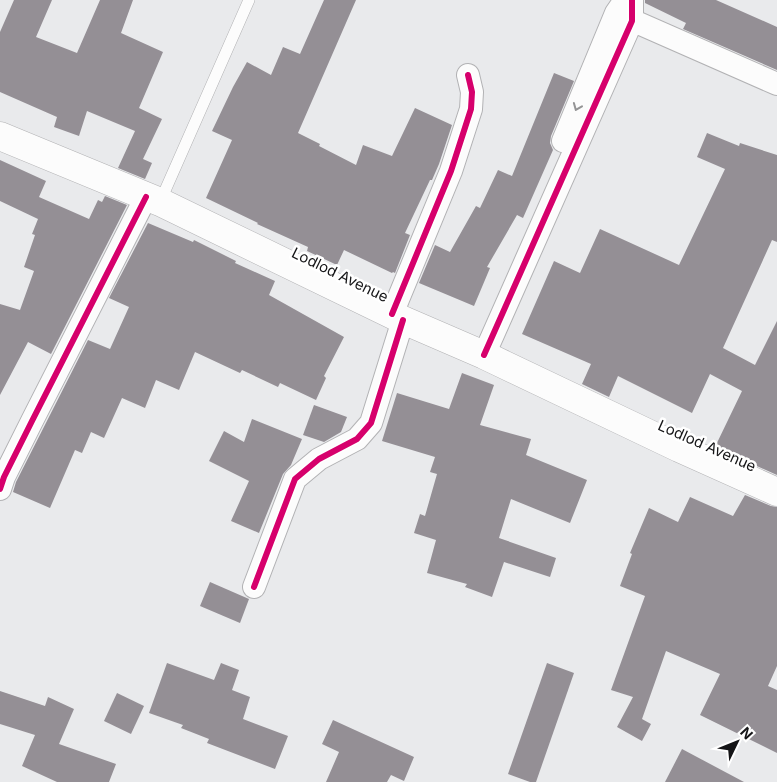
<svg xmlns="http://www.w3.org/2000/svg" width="777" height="782" font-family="Inter,sans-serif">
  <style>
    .building { fill: #948f95 }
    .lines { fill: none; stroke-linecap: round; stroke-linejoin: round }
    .lane-casing { stroke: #b2b2b4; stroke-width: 12 }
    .street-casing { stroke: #b2b2b4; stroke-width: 24 }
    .secondary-casing { stroke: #b2b2b4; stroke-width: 29 }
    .lane { stroke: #fcfcfc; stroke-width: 11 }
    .street { stroke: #fcfcfc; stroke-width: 22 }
    .secondary { stroke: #fcfcfc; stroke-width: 28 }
    .cycleway-casing { stroke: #fff; stroke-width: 9 }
    .cycleway { stroke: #d6006c; stroke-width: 6 }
    .oneway { stroke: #949495 }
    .labels { text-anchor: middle; stroke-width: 5; stroke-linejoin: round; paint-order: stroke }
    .street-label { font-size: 15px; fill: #151517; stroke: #fff }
  </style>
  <rect width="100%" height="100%" fill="#e9eaec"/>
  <g class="building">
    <path d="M 14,0 L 52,0 L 36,37 L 77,53 L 100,0 L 133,0 L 121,33 L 163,52 L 139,108 L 162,119 L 143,159 L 152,163 L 145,179 L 118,168 L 135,131 L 87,111 L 79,136 L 54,127 L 57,117 L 0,92 L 0,32 Z"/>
    <path d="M 324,0 L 356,0 L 298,133 L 320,144 L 319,146 L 356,165 L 363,145 L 392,156 L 415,108 L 452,125 L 439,164 L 432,180 L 430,180 L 405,233 L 410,235 L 395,273 L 393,272 L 392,273 L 344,250 L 337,265 L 307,251 L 308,247 L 257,224 L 258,223 L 206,198 L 232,140 L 212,131 L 233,87 L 247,62 L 271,75 L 283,47 L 300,54 Z"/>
    <path d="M 645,0 L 716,0 L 777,27 L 777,70 L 683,29 L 686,23 L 645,3 Z"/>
    <path d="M 554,73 L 574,81 L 551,136 L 550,143 L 553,150 L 523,218 L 517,215 L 487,267 L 490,268 L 474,306 L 419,283 L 435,245 L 450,252 L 476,206 L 480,208 L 498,170 L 512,176 Z"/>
    <path d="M 707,133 L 739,146 L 740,143 L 777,155 L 777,242 L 772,240 L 723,348 L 755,365 L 777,321 L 777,475 L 715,447 L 742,391 L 710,374 L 692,413 L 618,376 L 609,397 L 582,384 L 591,364 L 522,334 L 554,261 L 580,273 L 600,229 L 679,265 L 725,169 L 697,157 Z"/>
    <path d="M 0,160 L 46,181 L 39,197 L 89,219 L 98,200 L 102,202 L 105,196 L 127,205 L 51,354 L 28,342 L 0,395 L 0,304 L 20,310 L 34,271 L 24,267 L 35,235 L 32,234 L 38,219 L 0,201 Z"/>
    <path d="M 148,223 L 193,242 L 194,240 L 236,261 L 235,263 L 275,281 L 269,295 L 344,337 L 324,376 L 326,378 L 316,400 L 280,383 L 278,387 L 242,370 L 240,373 L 195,352 L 179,390 L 156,380 L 145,408 L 122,398 L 104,438 L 91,432 L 82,453 L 75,450 L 50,508 L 13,492 L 16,482 L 88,340 L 110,349 L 129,307 L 109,298 Z"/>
    <path d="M 462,373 L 494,385 L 480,425 L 531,439 L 526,455 L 587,480 L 570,523 L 511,499 L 499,538 L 556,558 L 550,577 L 504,562 L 492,597 L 465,587 L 467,584 L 427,573 L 436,540 L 414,533 L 420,514 L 425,516 L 437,474 L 430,472 L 435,457 L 382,441 L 397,393 L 449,409 Z"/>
    <path d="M 314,405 L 347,417 L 341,432 L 324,442 L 303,435 Z"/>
    <path d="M 252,419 L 302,439 L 291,465 L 283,474 L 259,533 L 231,521 L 249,481 L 209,461 L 224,431 L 244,442 Z"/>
    <path d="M 745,495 L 771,506 L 777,507 L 777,666 L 768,686 L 777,690 L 777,753 L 700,715 L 720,674 L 666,651 L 642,719 L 651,724 L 642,741 L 617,727 L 633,697 L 611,690 L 645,596 L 620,586 L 632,554 L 630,553 L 649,508 L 678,522 L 690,497 L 733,516 Z"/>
    <path d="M 210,582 L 249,599 L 240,623 L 200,606 Z"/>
    <path d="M 167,663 L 214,680 L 221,663 L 239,670 L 232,690 L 250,697 L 243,719 L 288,736 L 275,769 L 207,743 L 209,739 L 181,728 L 183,725 L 149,713 Z"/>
    <path d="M 547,663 L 574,673 L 536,782 L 530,782 L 508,774 Z"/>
    <path d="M 0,691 L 45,706 L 48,697 L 74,709 L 59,744 L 116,764 L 109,782 L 57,782 L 22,766 L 35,735 L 0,724 Z"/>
    <path d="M 117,693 L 144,706 L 131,734 L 104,721 Z"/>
    <path d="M 333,720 L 414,757 L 404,781 L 391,775 L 387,782 L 326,782 L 339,752 L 322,744 Z"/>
    <path d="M 682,749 L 744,782 L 665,782 Z"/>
  </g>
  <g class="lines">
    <g class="lane-casing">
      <path id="lane" d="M 160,202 L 249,0"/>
    </g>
    <g class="street-casing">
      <g id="street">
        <path d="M 620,15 L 777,84"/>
        <path d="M 563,141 L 616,13 L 625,0"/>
        <path d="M 392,314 L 451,171 L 471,109 L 472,92 L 468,75"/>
        <path d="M 484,355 L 632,21 L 632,0"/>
        <path d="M 0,489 L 4,477 L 32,421 L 146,197"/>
        <path d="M 254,587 L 295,479 L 319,459 L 357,439 L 371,423 L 403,320"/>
      </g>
    </g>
    <g class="secondary-casing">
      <path id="secondary" d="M 0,136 L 160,202 L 403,320 L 484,355 L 679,448 L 777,492"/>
    </g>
    <use href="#lane" class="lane"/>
    <use href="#street" class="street"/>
    <use href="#secondary" class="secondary"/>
    <g class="cycleway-casing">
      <g id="cycleway">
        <path d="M 392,314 L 451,171 L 471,109 L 472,92 L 468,75"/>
        <path d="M 484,355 L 632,21 L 632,0"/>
        <path d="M 0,489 L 4,477 L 32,421 L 146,197"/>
        <path d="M 254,587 L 295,479 L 319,459 L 357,439 L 371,423 L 403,320"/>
      </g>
    </g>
    <use href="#cycleway" class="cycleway"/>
  </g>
  <defs><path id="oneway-chevron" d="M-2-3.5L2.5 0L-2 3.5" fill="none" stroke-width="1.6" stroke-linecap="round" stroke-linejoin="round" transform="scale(1.25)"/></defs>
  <use class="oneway" href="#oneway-chevron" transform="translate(577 107) rotate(112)"/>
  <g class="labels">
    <g class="street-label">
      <text transform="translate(340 275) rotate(26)" y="5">Lodlod Avenue</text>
      <text transform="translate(707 446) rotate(24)" y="5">Lodlod Avenue</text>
    </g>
  </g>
  <g transform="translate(737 742) rotate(47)" stroke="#ffffff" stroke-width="4" paint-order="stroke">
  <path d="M0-4L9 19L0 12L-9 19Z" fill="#151517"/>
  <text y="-8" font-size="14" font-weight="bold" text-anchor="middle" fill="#151517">N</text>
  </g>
</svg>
